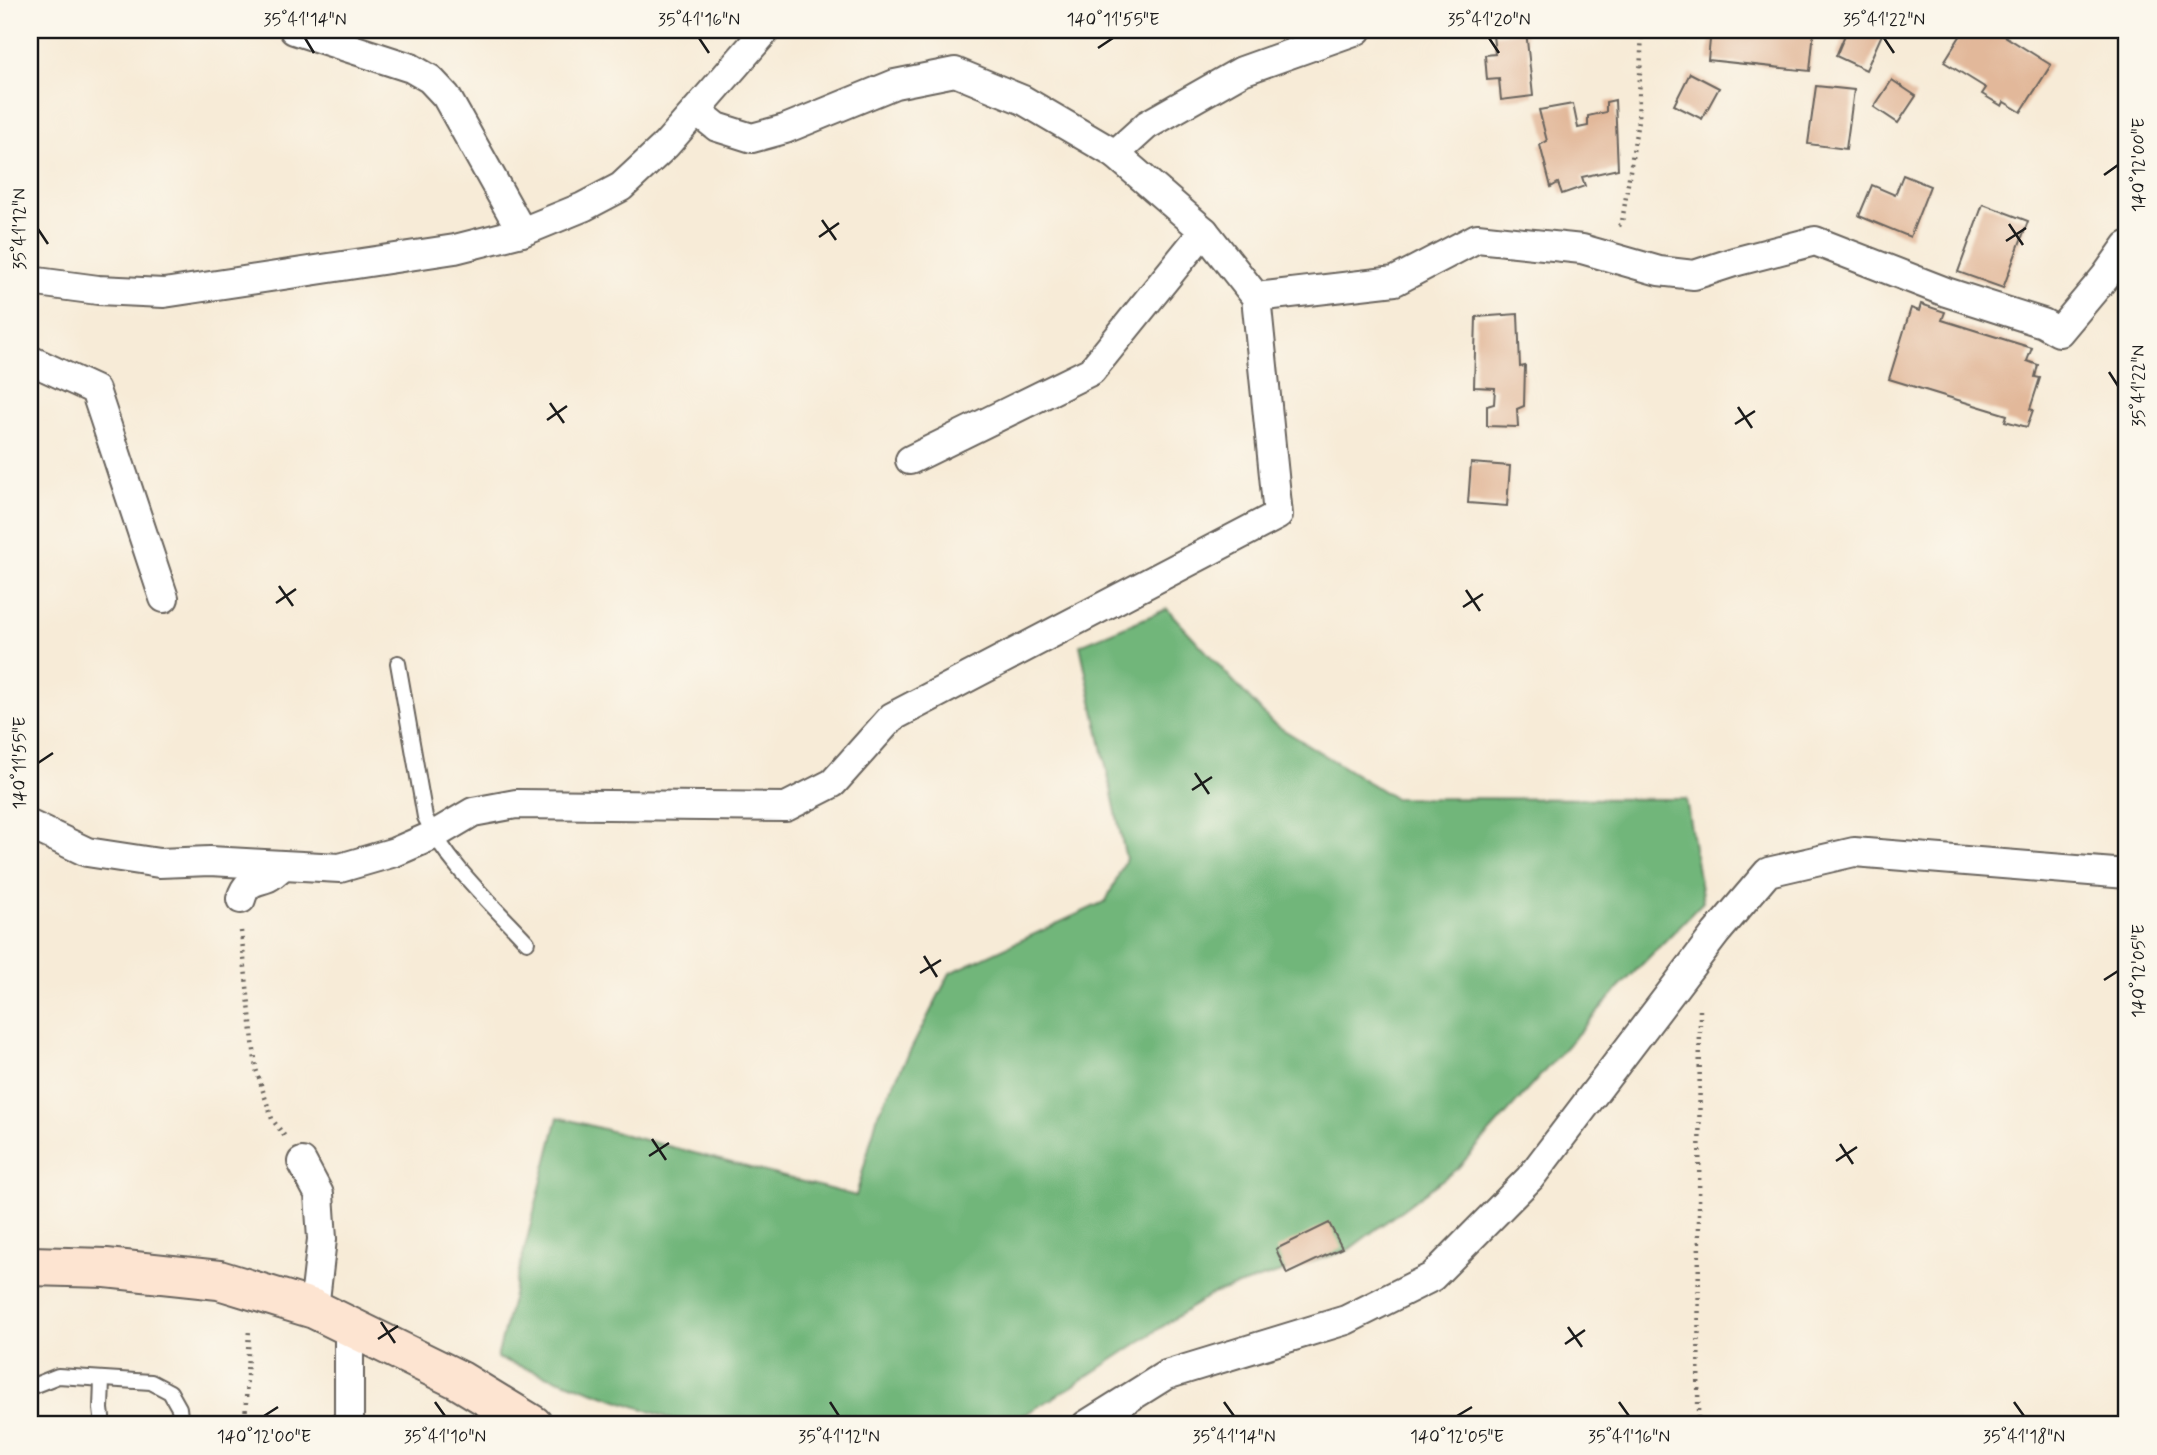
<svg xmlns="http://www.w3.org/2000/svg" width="2157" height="1455" font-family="Mynerve,sans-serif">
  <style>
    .forest { fill: #71b67a; stroke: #46694b; stroke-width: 2 }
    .building { fill: #e2b89a }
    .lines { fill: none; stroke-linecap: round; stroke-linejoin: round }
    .lane-casing { stroke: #69645d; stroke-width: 18 }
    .street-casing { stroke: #69645d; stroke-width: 32 }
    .secondary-casing { stroke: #69645d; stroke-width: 42 }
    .path { stroke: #69645d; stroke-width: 4.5; stroke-dasharray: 2 5; stroke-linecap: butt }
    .lane { stroke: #fff; stroke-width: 14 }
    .street { stroke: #fff; stroke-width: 28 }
    .secondary { stroke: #fde4d1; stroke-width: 38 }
    .ticks { fill: none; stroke: #1c1c1c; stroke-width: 2.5 }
    .neatline { fill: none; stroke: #1c1c1c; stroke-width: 2.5 }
    .ticks-label { font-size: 18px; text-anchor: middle; fill: #1c1c1c }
  </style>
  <rect width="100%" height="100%" fill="#fbf7ec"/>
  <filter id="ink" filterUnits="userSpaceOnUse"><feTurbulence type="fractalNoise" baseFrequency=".0143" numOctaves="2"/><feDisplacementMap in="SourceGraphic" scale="14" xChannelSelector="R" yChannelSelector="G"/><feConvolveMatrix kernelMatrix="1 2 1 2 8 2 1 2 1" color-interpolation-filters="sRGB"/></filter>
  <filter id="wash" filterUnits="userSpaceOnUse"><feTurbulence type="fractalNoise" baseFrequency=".00686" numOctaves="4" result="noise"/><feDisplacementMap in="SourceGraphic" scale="28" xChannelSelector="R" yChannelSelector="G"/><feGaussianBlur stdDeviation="1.57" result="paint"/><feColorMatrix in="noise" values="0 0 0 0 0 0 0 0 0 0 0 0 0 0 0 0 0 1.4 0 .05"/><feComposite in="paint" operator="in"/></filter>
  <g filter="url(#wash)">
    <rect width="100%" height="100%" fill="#f7ebd7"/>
    <path class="forest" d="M 1167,609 L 1271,722 L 1394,798 L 1686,799 L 1703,902 L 1615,992 L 1458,1168 L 1348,1250 L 1210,1295 L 1073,1386 L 1007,1425 L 689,1425 L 497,1358 L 558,1117 L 856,1196 L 878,1114 L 950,973 L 1106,901 L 1126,859 L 1080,645 Z"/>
    <g id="blocks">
      <g class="building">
        <path d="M 1711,30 L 1814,30 L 1810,71 L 1708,60 Z"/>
        <path d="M 1847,30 L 1884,30 L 1866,70 L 1836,56 Z"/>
        <path d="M 1964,30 L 1995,30 L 2051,65 L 2021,112 L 2004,102 L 2002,106 L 1982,94 L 1986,88 L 1944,62 Z"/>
        <path d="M 1526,31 L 1533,96 L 1501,100 L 1499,79 L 1487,80 L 1485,55 L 1495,54 L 1493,35 Z"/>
        <path d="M 1690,73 L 1719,88 L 1702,119 L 1674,105 Z"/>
        <path d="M 1892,80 L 1916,96 L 1898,123 L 1874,107 Z"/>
        <path d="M 1816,86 L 1854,90 L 1846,149 L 1808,144 Z"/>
        <path d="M 1615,100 L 1618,169 L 1582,177 L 1585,186 L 1562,194 L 1558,183 L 1551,187 L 1540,145 L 1547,141 L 1539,110 L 1573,104 L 1578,128 L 1588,126 L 1588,116 L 1606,112 L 1606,102 Z"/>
        <path d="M 1903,175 L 1930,186 L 1910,237 L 1859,216 L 1872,185 L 1895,195 Z"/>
        <path d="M 1983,204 L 2028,221 L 2003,288 L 1958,272 Z"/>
        <path d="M 1921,304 L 1945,312 L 1942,320 L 2032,348 L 2027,361 L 2038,365 L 2035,377 L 2040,378 L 2030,409 L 2033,410 L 2027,427 L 2005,421 L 2007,415 L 1889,379 L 1911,308 L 1919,311 Z"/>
        <path d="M 1518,314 L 1520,367 L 1525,366 L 1524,406 L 1517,409 L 1518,427 L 1487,426 L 1487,406 L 1494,404 L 1495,388 L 1474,387 L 1476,317 Z"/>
        <path d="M 1471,463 L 1510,466 L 1507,506 L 1468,503 Z"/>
        <path d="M 1329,1223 L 1342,1248 L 1287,1274 L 1276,1249 Z"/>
      </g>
    </g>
  </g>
  <g filter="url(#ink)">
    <use href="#blocks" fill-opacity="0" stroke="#69645d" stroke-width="2"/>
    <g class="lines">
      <g class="lane-casing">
        <g id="lane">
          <path d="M 398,663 L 425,817 C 448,865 491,903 527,942"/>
          <path d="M 102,1379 L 101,1409 L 103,1425"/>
          <path d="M 30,1387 L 58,1376 L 151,1382 L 170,1392 L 179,1408 L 181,1425"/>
        </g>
      </g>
      <g class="street-casing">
        <g id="street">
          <path d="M 294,30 L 411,68 L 430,79 L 446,96 L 522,232"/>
          <path d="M 1115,154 L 1147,125 L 1242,71 L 1357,30"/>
          <path d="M 30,281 L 98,290 L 164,293 L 455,249 L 522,232 L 583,207 L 621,187 L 666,145 L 766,30"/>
          <path d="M 1256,297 L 1395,281 L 1477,238 L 1582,249 L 1659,271 L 1694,275 L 1734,262 L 1815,241 L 1946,292 L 2043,323 L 2059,332 L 2105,277 L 2127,246"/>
          <path d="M 30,360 L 95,390 L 164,598"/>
          <path d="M 910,460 L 1091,371 L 1204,231"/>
          <path d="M 30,825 L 87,852 L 159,863 L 210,861 L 340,868 L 395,852 L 434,835 L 473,812 L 516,804 L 786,807 L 833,783 L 892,717 L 1278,515 L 1256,297 L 1204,231 L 1115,154 L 1023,100 L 955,72 L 895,84 L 785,129 L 752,138 L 717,127 L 697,111"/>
          <path d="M 241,899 C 246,882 252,883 266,878 C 272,876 276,871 281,867"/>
          <path d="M 302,1162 L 319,1194 L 322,1239 L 314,1309"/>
          <path d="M 349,1326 L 349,1425"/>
          <path d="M 1086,1425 L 1166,1375 L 1346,1320 L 1432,1277 L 1530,1178 L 1716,933 L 1768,872 L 1854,852 L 2127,874"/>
        </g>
      </g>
      <g class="secondary-casing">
        <path id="secondary" d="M 30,1266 L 106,1268 L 219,1280 L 314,1309 L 459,1380 L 533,1425"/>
      </g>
      <g class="path">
        <path d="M 1619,226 L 1622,222 L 1638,120 L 1642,30"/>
        <path d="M 241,931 L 256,1069 L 272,1119 L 286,1138"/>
        <path d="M 245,1425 L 249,1328"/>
        <path d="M 1698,1425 L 1700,1006"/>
      </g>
      <use href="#lane" class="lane"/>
      <use href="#street" class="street"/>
      <use href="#secondary" class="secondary"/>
    </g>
  </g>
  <path class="ticks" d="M 305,38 L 314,53M 699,38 L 709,53M 1489,38 L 1499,53M 1884,38 L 1894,53M 1098,48 L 1113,38M 2104,175 L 2118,165M 822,220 L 836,240M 2009,224 L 2023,245M 38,229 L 48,244M 819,237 L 839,223M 2006,241 L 2026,228M 2109,372 L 2118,386M 550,403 L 564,423M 1738,407 L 1752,428M 547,420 L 567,406M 1735,424 L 1755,411M 279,586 L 293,606M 1466,590 L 1480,611M 276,603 L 296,589M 1463,607 L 1483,594M 38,763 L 53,753M 1195,773 L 1209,794M 1192,790 L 1212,777M 924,956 L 937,977M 920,973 L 941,960M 2104,980 L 2118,971M 652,1139 L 666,1160M 1840,1144 L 1853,1164M 649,1156 L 669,1143M 1836,1161 L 1857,1147M 381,1322 L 395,1343M 1568,1327 L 1582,1347M 378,1339 L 398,1326M 1565,1344 L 1585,1330M 435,1402 L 445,1416M 830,1402 L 839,1416M 1224,1402 L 1234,1416M 1619,1402 L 1629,1416M 2014,1402 L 2024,1416M 264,1416 L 278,1407M 1457,1416 L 1472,1407"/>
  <rect width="2157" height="1455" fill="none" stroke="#fbf7ec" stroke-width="77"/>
  <rect x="38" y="38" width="2080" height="1378" class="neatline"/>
  <g class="ticks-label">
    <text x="305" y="25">35°41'14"N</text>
    <text x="699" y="25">35°41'16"N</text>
    <text x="1113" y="25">140°11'55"E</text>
    <text x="1489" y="25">35°41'20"N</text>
    <text x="1884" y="25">35°41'22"N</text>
    <text transform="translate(2138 165) rotate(-90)" y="6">140°12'00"E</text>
    <text transform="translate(19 229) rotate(-90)" y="6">35°41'12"N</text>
    <text transform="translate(2138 386) rotate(-90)" y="6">35°41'22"N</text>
    <text transform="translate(19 763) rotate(-90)" y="6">140°11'55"E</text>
    <text transform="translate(2138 971) rotate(-90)" y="6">140°12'05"E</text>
    <text x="264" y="1442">140°12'00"E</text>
    <text x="445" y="1442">35°41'10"N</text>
    <text x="839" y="1442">35°41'12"N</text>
    <text x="1234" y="1442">35°41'14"N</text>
    <text x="1457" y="1442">140°12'05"E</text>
    <text x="1629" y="1442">35°41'16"N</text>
    <text x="2024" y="1442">35°41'18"N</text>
  </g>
</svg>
